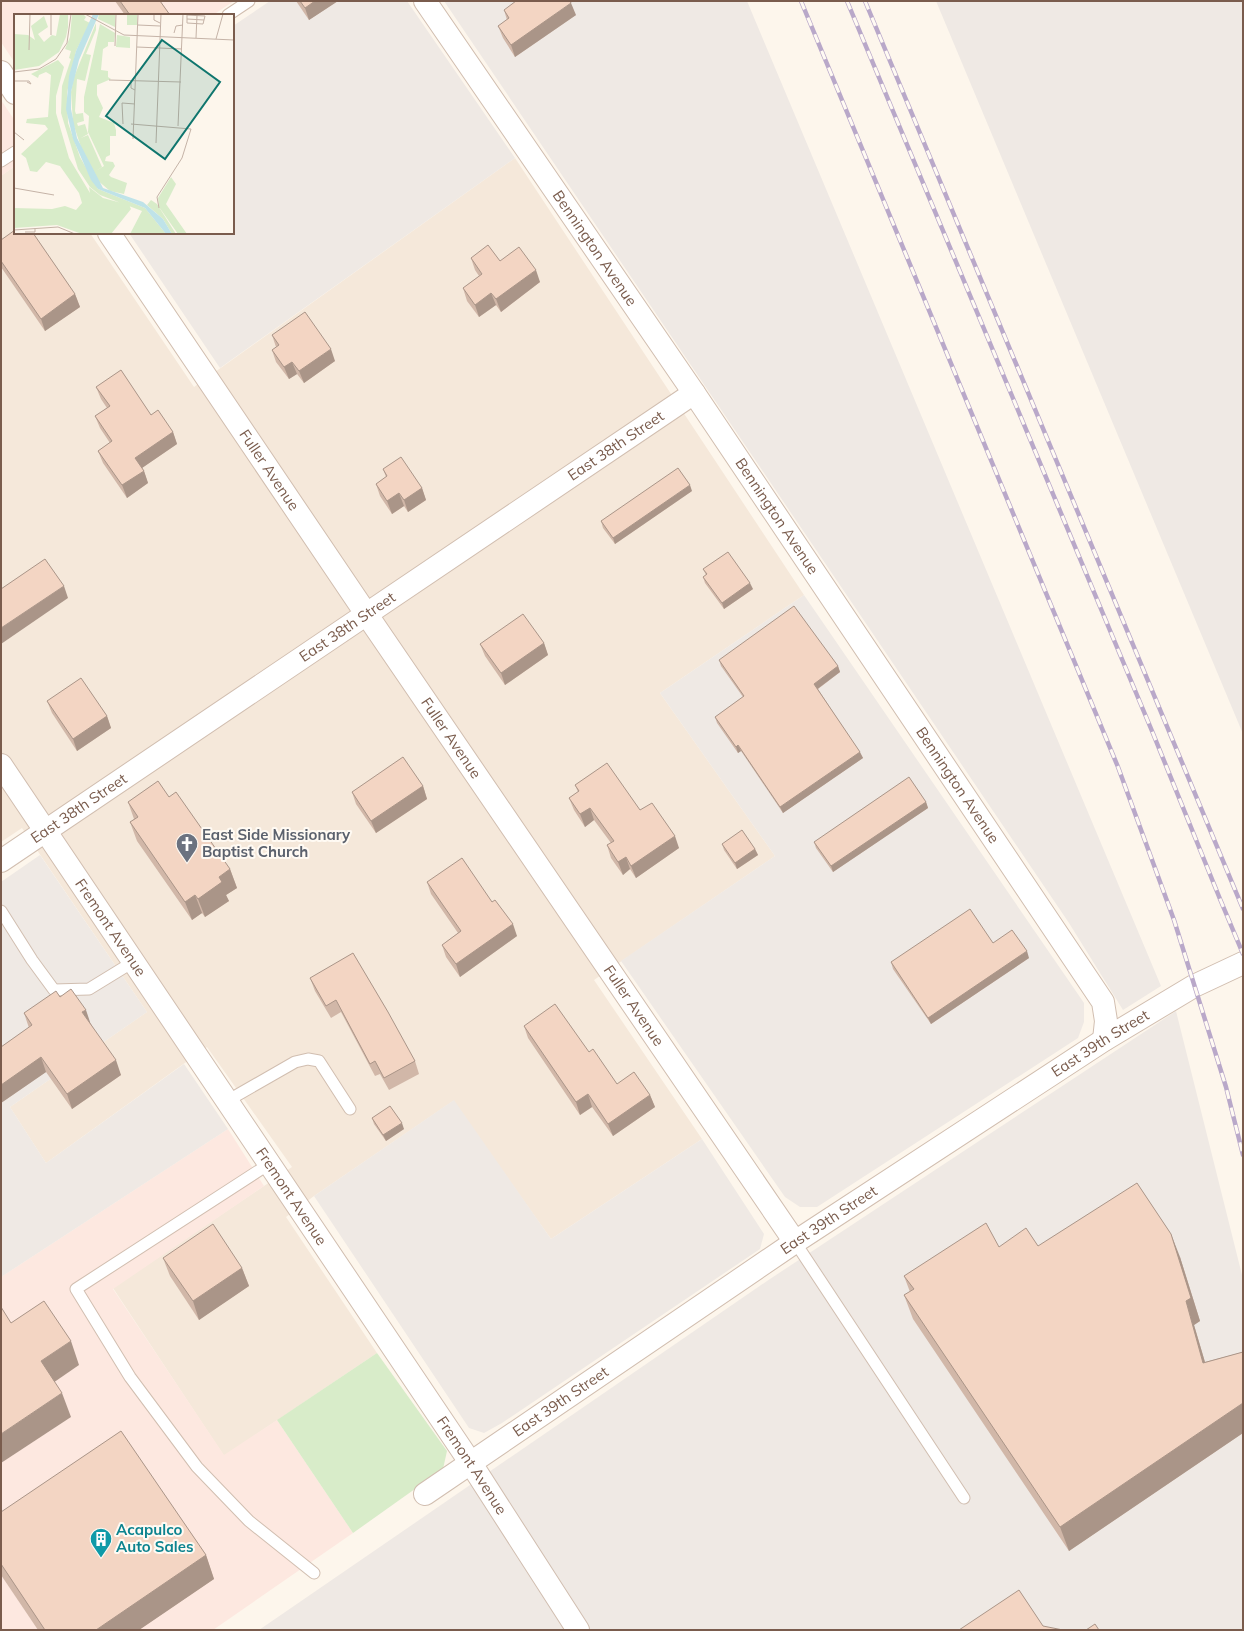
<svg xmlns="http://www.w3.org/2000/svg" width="1244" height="1631" font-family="Mulish,sans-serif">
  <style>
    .residential { fill: #f5e8da }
    .commercial { fill: #fde8e0 }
    .industrial { fill: #efe9e4 }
    .green { fill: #d8ecc9 }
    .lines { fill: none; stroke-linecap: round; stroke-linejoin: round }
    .service-casing { stroke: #d1beb0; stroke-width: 13 }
    .minor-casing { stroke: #d1beb0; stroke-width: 24 }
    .service { stroke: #fff; stroke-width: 11 }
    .minor { stroke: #fff; stroke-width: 22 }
    .rail-casing { stroke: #b9a8c9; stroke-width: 4.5 }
    .rail { stroke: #fffaf3; stroke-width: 3; stroke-dasharray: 9; stroke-linecap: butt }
    .wall { fill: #d1b7a8 }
    .shaded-wall { fill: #aa9588 }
    .building { fill: #f3d5c3; stroke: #aa9588 }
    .labels { text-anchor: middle; stroke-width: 4; stroke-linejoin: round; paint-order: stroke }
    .street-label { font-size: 15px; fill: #7a5c4d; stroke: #fffaf3 }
    .worship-label { font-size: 15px; font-weight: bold; fill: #5b616d; stroke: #fffaf3; text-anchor: start }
    .culture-label { font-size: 15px; font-weight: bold; fill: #0d838f; stroke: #fffaf3; text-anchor: start }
    .inset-road { fill: none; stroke: #c5b3a7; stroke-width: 1 }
    .view { fill: #0f766e; fill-opacity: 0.15; stroke: #0f766e; stroke-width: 2 }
    .inset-edge { fill: none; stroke: #7a5c4d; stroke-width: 2 }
  </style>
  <rect width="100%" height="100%" fill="#fdf6ec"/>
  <path class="residential" d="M 515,158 L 804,595 L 660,693 L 775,856 L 594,980 L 702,1139 L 551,1239 L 453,1101 L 314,1196 L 286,1217 L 377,1353 L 224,1456 L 113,1288 L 292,1167 L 207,1047 L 46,1163 L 10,1107 L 147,1012 L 22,828 L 1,842 L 1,176 L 15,166 L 15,233 L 90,233 L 194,387 Z"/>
  <g class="commercial">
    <path d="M 1,1 L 234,1 L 213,15 L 15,15 L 15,63 L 1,42 Z"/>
    <path d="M 1,100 L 15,121 L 15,166 L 1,176 Z"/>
    <path d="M 228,1129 L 264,1186 L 113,1289 L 224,1455 L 277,1420 L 353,1533 L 213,1630 L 1,1630 L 1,1277 Z"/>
  </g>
  <g class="industrial">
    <path d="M 270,1 L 407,1 L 515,158 L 220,368 L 129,233 L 233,233 L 233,26 Z"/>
    <path d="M 444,1 L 747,1 L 1161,986 L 1123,1010 L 1069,923 Z"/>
    <path d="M 936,1 L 1243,1 L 1243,734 Z"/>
    <path d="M 804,595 L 1084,1003 L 1084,1022 L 1078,1038 L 817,1207 L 800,1207 L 785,1197 L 621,961 L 775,856 L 660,693 Z"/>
    <path d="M 40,855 L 147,1012 L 10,1107 L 46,1163 L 184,1064 L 228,1129 L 1,1277 L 1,882 Z"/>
    <path d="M 1176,1011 L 1243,1279 L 1243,1630 L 259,1630 L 770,1279 Z"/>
    <path d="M 454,1100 L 551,1239 L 702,1139 L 764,1234 L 760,1249 L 502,1423 L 484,1433 L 469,1428 L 314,1196 Z"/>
  </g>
  <path class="green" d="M 377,1353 L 447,1451 L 443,1469 L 353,1533 L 277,1420 Z"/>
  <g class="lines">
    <g class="service-casing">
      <g id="service">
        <path d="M 228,15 L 249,1"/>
        <path d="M 1,161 L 15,152"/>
        <path d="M 1,911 L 32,960 L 54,990 L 89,989 L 133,962"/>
        <path d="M 227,1101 L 295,1062 L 308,1059 L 319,1061 L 350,1109"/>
        <path d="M 269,1164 L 76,1289 L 130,1377 L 197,1467 L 249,1521 L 314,1573"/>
        <path d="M 795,1242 L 964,1498"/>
      </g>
    </g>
    <g class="minor-casing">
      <g id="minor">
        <path id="s1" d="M 425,1 L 694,393 L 1103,1002 L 1106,1021 L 1104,1040"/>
        <path d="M 1,72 L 15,93"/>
        <path id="s2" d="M 109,233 L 367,615 L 795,1242"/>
        <path id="s3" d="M 1,765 L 470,1462 L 578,1630"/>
        <path id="s4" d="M 1,861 L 694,393"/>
        <path id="s5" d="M 425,1494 L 795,1242 L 1104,1040 L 1194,986 L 1243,963"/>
      </g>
    </g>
    <use href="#service" class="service"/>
    <use href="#minor" class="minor"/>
    <g class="rail-casing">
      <g id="rail">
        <path d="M 801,1 L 1118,767 L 1174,920 L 1226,1087 L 1243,1155"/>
        <path d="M 847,1 L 1152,731 L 1220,899 L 1243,954"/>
        <path d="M 865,1 L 1243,909"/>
      </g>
    </g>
    <use href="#rail" class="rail"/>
  </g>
  <g class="wall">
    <path d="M 115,1 L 160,1 L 170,15 L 125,15 Z"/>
    <path d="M 296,1 L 338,1 L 309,20 Z"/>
    <path d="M 504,10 L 576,15 L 515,57 L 503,38 L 498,26 L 507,20 Z"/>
    <path d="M 1,240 L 75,294 L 80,307 L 45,331 L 1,267 Z"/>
    <path d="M 471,258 L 500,261 L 540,282 L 501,312 L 496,305 L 479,317 L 467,301 L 463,288 L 479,276 L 475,270 Z"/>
    <path d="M 272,335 L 335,361 L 304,383 L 297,374 L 289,379 L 276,362 L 272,350 L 276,347 Z"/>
    <path d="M 96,387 L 151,415 L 173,432 L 177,444 L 142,468 L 144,471 L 148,483 L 127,498 L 103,463 L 98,451 L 110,443 L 100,428 L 95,416 L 107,408 L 101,399 Z"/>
    <path d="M 383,469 L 422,488 L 426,500 L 408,512 L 404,506 L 392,514 L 380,496 L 376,484 L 386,477 Z"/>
    <path d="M 692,491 L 615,544 L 603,528 L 601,521 Z"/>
    <path d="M 703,569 L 753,589 L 724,609 L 705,583 L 703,577 L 706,575 Z"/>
    <path d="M 544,643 L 548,655 L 505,685 L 485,656 L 480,644 Z"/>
    <path d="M 719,660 L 838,666 L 840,672 L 818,689 L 863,758 L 783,813 L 741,751 L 738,753 L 717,723 L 715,717 L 743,697 L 721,666 Z"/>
    <path d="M 47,701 L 107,716 L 111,728 L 77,751 L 52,713 Z"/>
    <path d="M 575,785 L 640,810 L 679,848 L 636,878 L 630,869 L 623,875 L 611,858 L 607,845 L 611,843 L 594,820 L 585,827 L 574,810 L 569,798 L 578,792 Z"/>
    <path d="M 423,786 L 427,799 L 376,833 L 356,804 L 352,792 Z"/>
    <path d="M 169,797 L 230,869 L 237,888 L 226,895 L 229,901 L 205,917 L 202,913 L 192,920 L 137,841 L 130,822 L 134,819 L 128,802 Z"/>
    <path d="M 926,802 L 928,808 L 833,872 L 816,848 L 814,842 Z"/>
    <path d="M 722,844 L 755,849 L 758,855 L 737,869 L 724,850 Z"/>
    <path d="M 427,882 L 517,936 L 460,977 L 446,957 L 442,945 L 458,933 L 431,894 Z"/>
    <path d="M 993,943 L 1029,958 L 931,1024 L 893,969 L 891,962 Z"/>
    <path d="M 310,978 L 415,1061 L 419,1074 L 389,1090 L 380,1074 L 375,1076 L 341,1012 L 331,1018 L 315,991 Z"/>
    <path d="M 60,997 L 91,1024 L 121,1075 L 72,1109 L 46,1072 L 1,1103 L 1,1047 L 29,1028 L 24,1013 Z"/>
    <path d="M 524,1026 L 589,1052 L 617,1084 L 650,1095 L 655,1107 L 613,1136 L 592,1107 L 580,1115 L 528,1038 Z"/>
    <path d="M 372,1118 L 404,1129 L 386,1141 L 374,1124 Z"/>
    <path d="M 1038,1246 L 1180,1257 L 1200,1321 L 1194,1325 L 1205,1362 L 1243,1352 L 1243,1433 L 1069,1551 L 913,1319 L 904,1295 L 910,1292 L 904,1276 L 999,1247 Z"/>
    <path d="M 163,1258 L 242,1268 L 249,1286 L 199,1320 L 170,1276 Z"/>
    <path d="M 1,1512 L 206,1555 L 214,1579 L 139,1630 L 38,1630 L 1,1575 Z"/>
  </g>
  <g class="shaded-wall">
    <path d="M 315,1 L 338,1 L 309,20 L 305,8 Z"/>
    <path d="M 571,3 L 576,15 L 515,57 L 511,45 Z"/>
    <path d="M 536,270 L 540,282 L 501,312 L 496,299 Z"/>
    <path d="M 491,293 L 496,305 L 479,317 L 475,305 Z"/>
    <path d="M 75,294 L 80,307 L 45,331 L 41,319 Z"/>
    <path d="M 331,349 L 335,361 L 304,383 L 299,371 Z"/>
    <path d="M 292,362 L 297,374 L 289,379 L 284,367 Z"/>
    <path d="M 173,432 L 177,444 L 139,470 L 135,458 Z"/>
    <path d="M 144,471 L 148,483 L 127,498 L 122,485 Z"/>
    <path d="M 690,485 L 692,491 L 615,544 L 613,538 Z"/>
    <path d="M 422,488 L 426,500 L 408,512 L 404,500 Z"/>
    <path d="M 399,493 L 404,506 L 392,514 L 387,501 Z"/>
    <path d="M 750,583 L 753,589 L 724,609 L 722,603 Z"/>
    <path d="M 64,586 L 68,598 L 1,644 L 1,628 Z"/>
    <path d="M 544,643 L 548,655 L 505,685 L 501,673 Z"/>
    <path d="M 838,666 L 840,672 L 816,690 L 814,684 Z"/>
    <path d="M 107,716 L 111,728 L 77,751 L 73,739 Z"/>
    <path d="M 738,745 L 741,751 L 738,753 L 736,747 Z"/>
    <path d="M 860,752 L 863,758 L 783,813 L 780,807 Z"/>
    <path d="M 423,786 L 427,799 L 376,833 L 371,821 Z"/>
    <path d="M 926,802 L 928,808 L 833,872 L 831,866 Z"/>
    <path d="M 590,808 L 594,820 L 585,827 L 580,814 Z"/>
    <path d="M 675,836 L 679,848 L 636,878 L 631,866 Z"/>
    <path d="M 755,849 L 758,855 L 737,869 L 735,863 Z"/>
    <path d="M 626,857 L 630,869 L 623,875 L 618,862 Z"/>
    <path d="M 230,869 L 237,888 L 226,895 L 229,901 L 205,917 L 198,899 L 219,877 Z"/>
    <path d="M 195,895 L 202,913 L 192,920 L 185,902 Z"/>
    <path d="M 513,924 L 517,936 L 460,977 L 456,964 Z"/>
    <path d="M 1027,951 L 1029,958 L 931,1024 L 928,1018 Z"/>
    <path d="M 86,1010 L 91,1025 L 82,1012 Z"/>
    <path d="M 41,1057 L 46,1072 L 1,1103 L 1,1085 Z"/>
    <path d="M 116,1060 L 121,1075 L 72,1109 L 67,1094 Z"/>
    <path d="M 588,1094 L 592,1107 L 580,1115 L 576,1102 Z"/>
    <path d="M 650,1095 L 655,1107 L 613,1136 L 608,1124 Z"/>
    <path d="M 402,1123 L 404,1129 L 386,1141 L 383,1135 Z"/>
    <path d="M 1171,1234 L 1180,1257 L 1200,1321 L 1194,1325 L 1212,1386 L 1203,1363 L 1186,1301 Z"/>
    <path d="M 242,1268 L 249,1286 L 199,1320 L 193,1301 Z"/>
    <path d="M 71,1341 L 79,1365 L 50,1385 L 41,1361 Z"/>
    <path d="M 62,1393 L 71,1417 L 1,1463 L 1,1434 Z"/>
    <path d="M 1243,1403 L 1243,1433 L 1069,1551 L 1060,1527 Z"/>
    <path d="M 206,1555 L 214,1579 L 139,1630 L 96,1630 Z"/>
  </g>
  <g class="building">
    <path d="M 120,1 L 160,1 L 170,15 L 130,15 Z"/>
    <path d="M 300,1 L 315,1 L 305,8 Z"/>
    <path d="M 516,1 L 570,1 L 571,3 L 511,45 L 498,26 L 509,18 L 504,10 Z"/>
    <path d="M 15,230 L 15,233 L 33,233 L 75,294 L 41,319 L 1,261 L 1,240 Z"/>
    <path d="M 488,245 L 500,261 L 519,247 L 536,270 L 496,299 L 491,293 L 475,305 L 463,288 L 482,274 L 471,258 Z"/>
    <path d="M 305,312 L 331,349 L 299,371 L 292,362 L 284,367 L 272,350 L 279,345 L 272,335 Z"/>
    <path d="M 121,370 L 151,415 L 158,410 L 173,432 L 135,458 L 144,471 L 122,485 L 98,451 L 112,441 L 95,416 L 110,406 L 96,387 Z"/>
    <path d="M 401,457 L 422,488 L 404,500 L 399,493 L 387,501 L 376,484 L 387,476 L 383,469 Z"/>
    <path d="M 678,468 L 690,485 L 613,538 L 601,521 Z"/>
    <path d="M 728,552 L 750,583 L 722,603 L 703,577 L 707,574 L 703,569 Z"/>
    <path d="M 45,559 L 64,586 L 1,628 L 1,589 Z"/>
    <path d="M 794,606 L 838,666 L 814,684 L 860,752 L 780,807 L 738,745 L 736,747 L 715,717 L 744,696 L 719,660 Z"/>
    <path d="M 523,614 L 544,643 L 501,673 L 480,644 Z"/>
    <path d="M 81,678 L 107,716 L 73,739 L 47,701 Z"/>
    <path d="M 403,757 L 423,786 L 371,821 L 352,792 Z"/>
    <path d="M 607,763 L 640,810 L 652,803 L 675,836 L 631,866 L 626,857 L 618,862 L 607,845 L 614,841 L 590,808 L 580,814 L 569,798 L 579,791 L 575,785 Z"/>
    <path d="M 909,777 L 926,802 L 831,866 L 814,842 Z"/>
    <path d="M 158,781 L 169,797 L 176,792 L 230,869 L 219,877 L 222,882 L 198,899 L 195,895 L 185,902 L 130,822 L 138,817 L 128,802 Z"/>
    <path d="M 742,830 L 755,849 L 735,863 L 722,844 Z"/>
    <path d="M 462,858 L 492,902 L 495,900 L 513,924 L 456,964 L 442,945 L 461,931 L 427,882 Z"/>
    <path d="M 970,909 L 993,943 L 1012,930 L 1027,951 L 928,1018 L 891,962 Z"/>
    <path d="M 353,953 L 388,1012 L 415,1061 L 384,1078 L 375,1061 L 370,1064 L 336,1000 L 326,1006 L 310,978 Z"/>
    <path d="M 71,989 L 86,1010 L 82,1012 L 116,1060 L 67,1094 L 41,1057 L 1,1085 L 1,1047 L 32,1025 L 24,1013 L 56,991 L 60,997 Z"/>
    <path d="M 555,1004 L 589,1052 L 593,1049 L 617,1084 L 634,1072 L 650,1095 L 608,1124 L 588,1094 L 576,1102 L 524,1026 Z"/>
    <path d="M 390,1106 L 402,1123 L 383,1135 L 372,1118 Z"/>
    <path d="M 1137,1183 L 1171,1234 L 1191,1298 L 1186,1301 L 1203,1363 L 1243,1352 L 1243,1403 L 1060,1527 L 904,1295 L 914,1289 L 904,1276 L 986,1223 L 999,1247 L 1026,1228 L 1038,1246 Z"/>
    <path d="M 213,1224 L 242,1268 L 193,1301 L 163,1258 Z"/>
    <path d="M 44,1301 L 71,1341 L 41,1361 L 62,1393 L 1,1434 L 1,1307 L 11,1323 Z"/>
    <path d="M 121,1431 L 206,1555 L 96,1630 L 45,1630 L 1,1564 L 1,1512 Z"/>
    <path d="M 1019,1590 L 1043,1626 L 1063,1630 L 959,1630 Z"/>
    <path d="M 1095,1624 L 1099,1630 L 1086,1630 Z"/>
  </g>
  <defs>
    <g id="church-pin" transform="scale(1.15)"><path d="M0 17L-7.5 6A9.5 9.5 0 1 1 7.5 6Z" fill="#6b7280" stroke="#fffaf3"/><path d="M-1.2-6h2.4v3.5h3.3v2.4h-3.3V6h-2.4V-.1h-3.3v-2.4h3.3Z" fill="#fff"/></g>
    <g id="building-pin" transform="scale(1.15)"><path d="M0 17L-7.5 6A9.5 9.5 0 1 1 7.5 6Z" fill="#0f9aa8" stroke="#fffaf3"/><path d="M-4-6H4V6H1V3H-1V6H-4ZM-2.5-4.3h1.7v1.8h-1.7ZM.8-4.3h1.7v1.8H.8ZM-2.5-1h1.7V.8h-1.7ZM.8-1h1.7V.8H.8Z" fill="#fff"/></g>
  </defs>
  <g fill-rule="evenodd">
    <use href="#church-pin" x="187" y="844"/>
    <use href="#building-pin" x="101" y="1539"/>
  </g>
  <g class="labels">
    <g class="street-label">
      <text dy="5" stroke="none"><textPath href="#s1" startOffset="300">Bennington Avenue</textPath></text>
      <text dy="5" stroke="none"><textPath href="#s4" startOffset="742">East 38th Street</textPath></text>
      <text dy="5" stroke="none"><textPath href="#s2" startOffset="286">Fuller Avenue</textPath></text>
      <text dy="5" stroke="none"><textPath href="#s1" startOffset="624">Bennington Avenue</textPath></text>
      <text dy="5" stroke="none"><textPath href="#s4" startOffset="418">East 38th Street</textPath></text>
      <text dy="5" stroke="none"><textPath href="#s2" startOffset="610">Fuller Avenue</textPath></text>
      <text dy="5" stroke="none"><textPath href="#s1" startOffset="948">Bennington Avenue</textPath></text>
      <text dy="5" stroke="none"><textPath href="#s4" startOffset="94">East 38th Street</textPath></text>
      <text dy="5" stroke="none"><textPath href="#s3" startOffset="196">Fremont Avenue</textPath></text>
      <text dy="5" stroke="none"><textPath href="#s2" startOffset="934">Fuller Avenue</textPath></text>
      <text dy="5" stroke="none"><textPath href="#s5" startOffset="812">East 39th Street</textPath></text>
      <text dy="5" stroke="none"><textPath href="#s3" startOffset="520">Fremont Avenue</textPath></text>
      <text dy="5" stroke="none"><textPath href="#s5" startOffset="488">East 39th Street</textPath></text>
      <text dy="5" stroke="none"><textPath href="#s5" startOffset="164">East 39th Street</textPath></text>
      <text dy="5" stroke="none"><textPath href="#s3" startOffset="844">Fremont Avenue</textPath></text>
    </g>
    <g class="worship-label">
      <text x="202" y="840">East Side Missionary<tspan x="202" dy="17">Baptist Church</tspan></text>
    </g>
    <g class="culture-label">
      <text x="116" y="1535">Acapulco<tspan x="116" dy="17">Auto Sales</tspan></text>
    </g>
  </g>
  <g transform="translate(14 14)">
    <rect width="220" height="220" fill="#fdf6ec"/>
    <path d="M 46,0 L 54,0 L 54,13 L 52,23 L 45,38 L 25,52 L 0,56 L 0,20 L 14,21 L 21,26 L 17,12 L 30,2 L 34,13 L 24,20 L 30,28 L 38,21 L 42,22 ZM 58,0 L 69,0 L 72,3 L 70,6 L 76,9 L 62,37 L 53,79 L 54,109 L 66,143 L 84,175 L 131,194 L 152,220 L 116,220 L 128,197 L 86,181 L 76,173 L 64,155 L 47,99 L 48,72 L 57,45 L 55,44 L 57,37 L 51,35 L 56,23 ZM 85,0 L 101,0 L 101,13 L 84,5 ZM 113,0 L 123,0 L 123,11 L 113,11 ZM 82,9 L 82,16 L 72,40 L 77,41 L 71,67 L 63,65 L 61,97 L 62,100 L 69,99 L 70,107 L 63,109 L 64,112 L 71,110 L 74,120 L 67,124 L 74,121 L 88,153 L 82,157 L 90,152 L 74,118 L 75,102 L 70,98 L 70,83 L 86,10 L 101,19 L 100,28 L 94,28 L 94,32 L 89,35 L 87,56 L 94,57 L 94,63 L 97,65 L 83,71 L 83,81 L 89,94 L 85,103 L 100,109 L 102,116 L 102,122 L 96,122 L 96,141 L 92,143 L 91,147 L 99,148 L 101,152 L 95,161 L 97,163 L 113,169 L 110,180 L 96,177 L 82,165 L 69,139 L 59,109 L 57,78 L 60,63 ZM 103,21 L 116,23 L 116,34 L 102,33 ZM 44,46 L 50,53 L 42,82 L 42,99 L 55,144 L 76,179 L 75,173 L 89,184 L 115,191 L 117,195 L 97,220 L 68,220 L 43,211 L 0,214 L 0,194 L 38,195 L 51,192 L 62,196 L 68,189 L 65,179 L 46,152 L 32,148 L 23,158 L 16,157 L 12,144 L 7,140 L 34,115 L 31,111 L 12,109 L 13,105 L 34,103 L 37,61 L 32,58 L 25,61 L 24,64 L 17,60 ZM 157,163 L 162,170 L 152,190 L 173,220 L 164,220 L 145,193 L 144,184 ZM 137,186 L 143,190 L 162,220 L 158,220 L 149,205 L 133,191 Z" fill="#d8ecc9"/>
    <path d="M 79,0 L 85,0 L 65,46 L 57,78 L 57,95 L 63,124 L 89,174 L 129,188 L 149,205 L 158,220 L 152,220 L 131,194 L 84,175 L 77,166 L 59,125 L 52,95 L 55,62 L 62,37 Z" fill="#bfe3e8"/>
    <path class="inset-road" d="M 71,0 L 110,21 L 220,26M 140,0 L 140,6 L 146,9M 173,1 L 191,2 L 189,10 L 173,9 L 173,0M 173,5 L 190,6M 124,11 L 146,12M 160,19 L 162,12 L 169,11M 37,21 L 37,0M 182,24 L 183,1M 202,25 L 209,0M 101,32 L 102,0M 123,33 L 168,35M 15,36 L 16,0M 0,58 L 25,55 L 42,45 L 53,29 L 57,0M 95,66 L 167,68M 117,66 L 117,74 L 121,76M 0,67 L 15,67 L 17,70 L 13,68M 109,110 L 108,89 L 121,90M 117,110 L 177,115M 164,112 L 169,0M 0,118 L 10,126M 119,125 L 124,0M 142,129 L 147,0M 0,174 L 40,181M 145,194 L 143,183 L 168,144 L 177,115M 0,216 L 44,213 L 61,220M 11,218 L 21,218 L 21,214"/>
    <path class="view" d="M 148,26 L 206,68 L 151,145 L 92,102 Z"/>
    <rect width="220" height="220" class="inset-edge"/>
  </g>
  <rect width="1244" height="1631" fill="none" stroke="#7a5c4d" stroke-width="4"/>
</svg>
